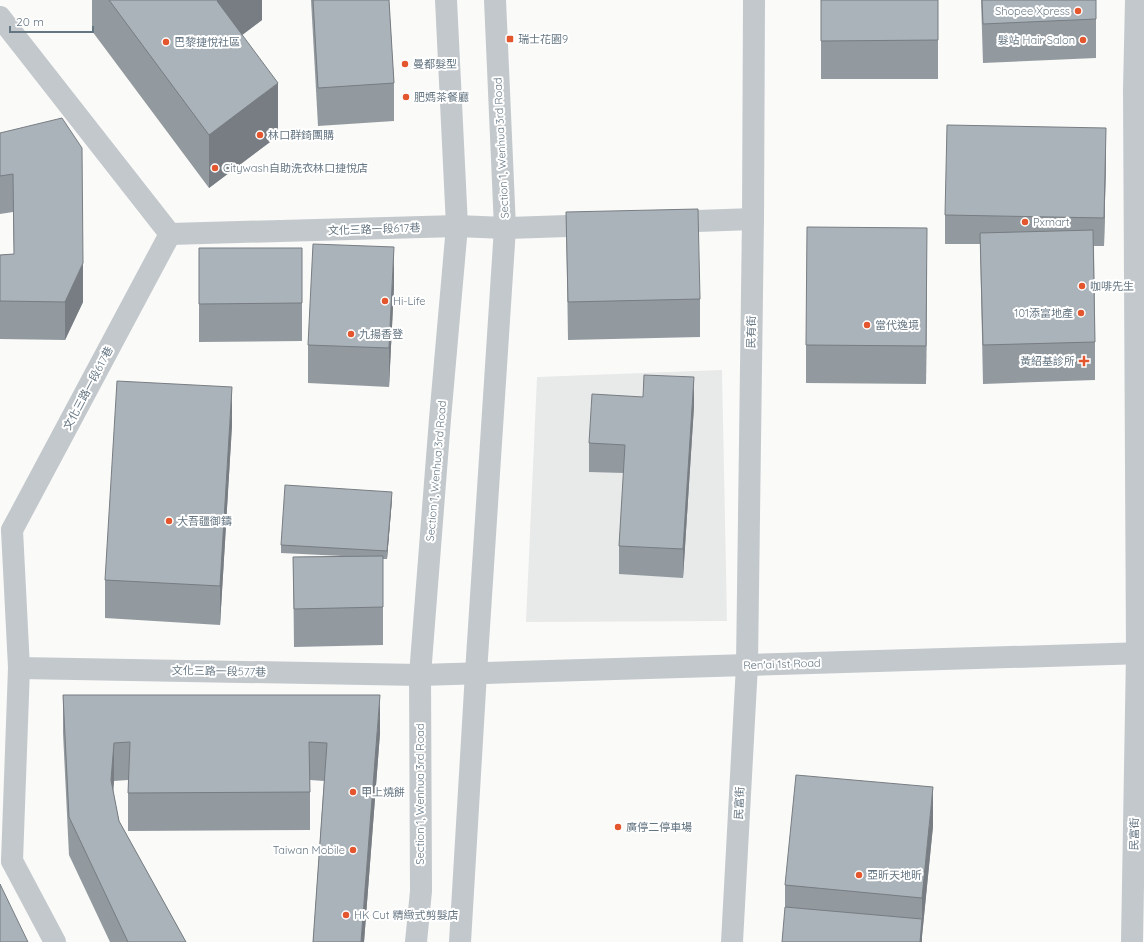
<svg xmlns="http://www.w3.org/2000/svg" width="1144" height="942" font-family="Quicksand,'Noto Sans TC',sans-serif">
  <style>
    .built { fill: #e8e9e9 }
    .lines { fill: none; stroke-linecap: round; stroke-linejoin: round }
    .minor { stroke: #c3c8cc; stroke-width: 22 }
    .tertiary { stroke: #c3c8cc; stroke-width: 22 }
    .wall { fill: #929a9f }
    .shaded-wall { fill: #777d82 }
    .building { fill: #aab3b9; stroke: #777d82 }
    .poi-dot { fill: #e4572e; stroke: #fff; stroke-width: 1.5 }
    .labels { text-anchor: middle; stroke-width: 4; stroke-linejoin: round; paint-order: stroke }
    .poi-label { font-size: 11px; fill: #657683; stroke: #fff; text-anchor: start }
    .street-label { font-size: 11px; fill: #657683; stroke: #fff }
  </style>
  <rect width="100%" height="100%" fill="#fafaf8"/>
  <path class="built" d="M 722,370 L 727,621 L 526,622 L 537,377 Z"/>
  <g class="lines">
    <g class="minor">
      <path d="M 0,17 L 170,234 L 12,530"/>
      <path d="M 669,222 L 753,219"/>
      <path d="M 170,234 L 457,226 L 505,228 L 597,225"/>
      <path d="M 12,530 L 19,668 L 12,861"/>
      <path d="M 19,668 L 420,675 L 1144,653"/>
      <path d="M 12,861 L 55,942"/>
      <path d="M 732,942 L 747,665 L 753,219 L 754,0"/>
      <path d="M 1132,942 L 1137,653 L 1134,90 L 1136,0"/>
    </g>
    <g class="tertiary">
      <path d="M 416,942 L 421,891 L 420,675 L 440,419 L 457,226 L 446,0"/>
      <path d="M 460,942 L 476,673 L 505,228 L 495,0"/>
    </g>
  </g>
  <g class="wall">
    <path d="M 92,0 L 262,0 L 262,20 L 242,35 L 278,136 L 209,188 L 92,31 Z"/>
    <path d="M 311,0 L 389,0 L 394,83 L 394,121 L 318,126 Z"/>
    <rect x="821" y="0" width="117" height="79"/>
    <path d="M 981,0 L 1096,0 L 1096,58 L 983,63 Z"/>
    <path d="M 0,133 L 83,302 L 65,340 L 0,339 L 0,255 L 14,254 L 13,212 L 0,214 Z"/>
    <path d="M 1106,156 L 1104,246 L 1094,246 L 1095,342 L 1095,380 L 983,384 L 980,244 L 945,244 L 945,215 Z"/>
    <path d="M 566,212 L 700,299 L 700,337 L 568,340 Z"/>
    <path d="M 199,248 L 302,248 L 302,341 L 199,342 Z"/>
    <path d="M 927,266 L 926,384 L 806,383 L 806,345 Z"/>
    <path d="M 394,286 L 389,387 L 308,383 L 308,345 Z"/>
    <path d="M 694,406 L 683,578 L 619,574 L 619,546 L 624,473 L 589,472 L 589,443 Z"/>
    <path d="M 232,425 L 220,625 L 105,618 L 105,580 Z"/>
    <path d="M 392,499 L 387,559 L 383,559 L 383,645 L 294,647 L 293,557 L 342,556 L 281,553 L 281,545 Z"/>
    <path d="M 63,695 L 380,733 L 364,942 L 313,942 L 324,781 L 310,780 L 310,830 L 128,831 L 128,780 L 114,781 L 113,790 L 119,821 L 186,942 L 110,942 L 69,855 L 63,733 Z"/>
    <path d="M 933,826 L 922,936 L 922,942 L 785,907 L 785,885 Z"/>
  </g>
  <g class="shaded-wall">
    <path d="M 218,0 L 262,0 L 262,20 L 217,54 L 217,1 Z"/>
    <path d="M 278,83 L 278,136 L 209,188 L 209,135 Z"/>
    <path d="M 1106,128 L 1106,156 L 1104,246 L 1104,218 Z"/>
    <path d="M 927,228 L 927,266 L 926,384 L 926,346 Z"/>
    <path d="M 394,247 L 394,286 L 389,387 L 389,348 Z"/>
    <path d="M 83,263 L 83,302 L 65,340 L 65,302 Z"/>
    <path d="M 694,377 L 694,406 L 683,578 L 683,549 Z"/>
    <path d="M 232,387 L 232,425 L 220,625 L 220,586 Z"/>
    <path d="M 392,492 L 392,499 L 387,559 L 387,551 Z"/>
    <path d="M 380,695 L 380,733 L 364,942 L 361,942 Z"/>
    <path d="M 114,743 L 114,781 L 111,818 L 111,780 Z"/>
    <path d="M 933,787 L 933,826 L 922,936 L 922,898 Z"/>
    <path d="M 922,919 L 922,942 L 920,942 Z"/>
  </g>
  <g class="building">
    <path d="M 109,0 L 218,0 L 217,1 L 278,83 L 209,135 Z"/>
    <path d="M 313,0 L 389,0 L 394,83 L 318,88 Z"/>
    <path d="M 821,0 L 938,0 L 938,40 L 821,41 Z"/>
    <path d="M 982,0 L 1096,0 L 1096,19 L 983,24 Z"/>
    <path d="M 62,118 L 82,148 L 83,263 L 65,302 L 0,301 L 0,255 L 14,254 L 13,174 L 0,176 L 0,133 Z"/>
    <path d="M 947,125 L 1106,128 L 1104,218 L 945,215 Z"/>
    <path d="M 698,209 L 700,299 L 568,302 L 566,212 Z"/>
    <path d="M 807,227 L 927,228 L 926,346 L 806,345 Z"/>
    <path d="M 1093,230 L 1095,342 L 983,345 L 980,233 Z"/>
    <path d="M 313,244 L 394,247 L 389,348 L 308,345 Z"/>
    <path d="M 199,248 L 302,248 L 302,303 L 199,304 Z"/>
    <path d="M 644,375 L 694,377 L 683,549 L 619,546 L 625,445 L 589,443 L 592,394 L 643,397 Z"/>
    <path d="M 117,381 L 232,387 L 220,586 L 105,580 Z"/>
    <path d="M 285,485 L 392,492 L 387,551 L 281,545 Z"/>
    <path d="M 383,556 L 383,607 L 294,609 L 293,557 Z"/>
    <path d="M 63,695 L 380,695 L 361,942 L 313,942 L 327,743 L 309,742 L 310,792 L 128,793 L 130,742 L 114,743 L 111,780 L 119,821 L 186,942 L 128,942 L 69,817 Z"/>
    <path d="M 796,775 L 933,787 L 922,898 L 785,885 Z"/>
    <path d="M 0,884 L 28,942 L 0,942 Z"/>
    <path d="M 785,907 L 922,919 L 920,942 L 782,942 Z"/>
  </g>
  <g class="poi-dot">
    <circle cx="1078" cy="11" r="4"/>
    <rect x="506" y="35" width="8" height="8" rx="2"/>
    <circle cx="1083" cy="40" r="4"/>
    <circle cx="166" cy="42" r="4"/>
    <circle cx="405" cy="64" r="4"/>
    <circle cx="406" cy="97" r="4"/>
    <circle cx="260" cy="135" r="4"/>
    <circle cx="215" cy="168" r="4"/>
    <circle cx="1025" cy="222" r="4"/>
    <circle cx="1082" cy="286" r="4"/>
    <circle cx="385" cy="301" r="4"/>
    <circle cx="1081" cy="313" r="4"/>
    <circle cx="867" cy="325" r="4"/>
    <circle cx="351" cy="334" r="4"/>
    <path d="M1082 355h4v4h4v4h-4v4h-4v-4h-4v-4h4z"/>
    <circle cx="169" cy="521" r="4"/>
    <circle cx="353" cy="792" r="4"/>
    <circle cx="618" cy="827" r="4"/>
    <circle cx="353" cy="850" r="4"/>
    <circle cx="859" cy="875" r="4"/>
    <circle cx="346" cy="915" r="4"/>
  </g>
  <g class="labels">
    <g class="poi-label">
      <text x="1070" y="15" text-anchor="end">Shopee Xpress</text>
      <text x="518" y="43">瑞士花園9</text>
      <text x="1075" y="44" text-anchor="end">髮站 Hair Salon</text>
      <text x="174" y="46">巴黎捷悅社區</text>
      <text x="413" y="68">曼都髮型</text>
      <text x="414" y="101">肥媽茶餐廳</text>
      <text x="268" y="139">林口群錡團購</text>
      <text x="223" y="172">Citywash自助洗衣林口捷悅店</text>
      <text x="1033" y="226">Pxmart</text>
      <text x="1090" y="290">咖啡先生</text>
      <text x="393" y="305">Hi-Life</text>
      <text x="1073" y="317" text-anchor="end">101添富地產</text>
      <text x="875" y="329">當代逸境</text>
      <text x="359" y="338">九揚香登</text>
      <text x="1075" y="365" text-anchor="end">黃紹基診所</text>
      <text x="177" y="525">大吾疆御鑄</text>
      <text x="361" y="796">甲上燒餅</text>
      <text x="626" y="831">廣停二停車場</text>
      <text x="345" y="854" text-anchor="end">Taiwan Mobile</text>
      <text x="867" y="879">亞昕天地昕</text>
      <text x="354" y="919">HK Cut 精緻式剪髮店</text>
    </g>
    <g class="street-label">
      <text transform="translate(501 148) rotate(-93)" y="4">Section 1, Wenhua 3rd Road</text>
      <text transform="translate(374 229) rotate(-2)" y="4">文化三路一段617巷</text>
      <text transform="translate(751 332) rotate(-89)" y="4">民有街</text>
      <text transform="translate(88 388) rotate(-62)" y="4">文化三路一段617巷</text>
      <text transform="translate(436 471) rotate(-85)" y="4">Section 1, Wenhua 3rd Road</text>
      <text transform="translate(782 664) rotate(-2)" y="4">Ren'ai 1st Road</text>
      <text transform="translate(219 671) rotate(1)" y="4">文化三路一段577巷</text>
      <text transform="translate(420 794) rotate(-90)" y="4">Section 1, Wenhua 3rd Road</text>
      <text transform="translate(739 803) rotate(-87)" y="4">民富街</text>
      <text transform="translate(1134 834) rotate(-89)" y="4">民富街</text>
    </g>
  </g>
  <path d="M10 26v6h83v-6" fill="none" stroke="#657683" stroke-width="2"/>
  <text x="16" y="26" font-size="12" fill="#657683" stroke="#ffffff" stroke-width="3" paint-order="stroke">20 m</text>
</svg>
